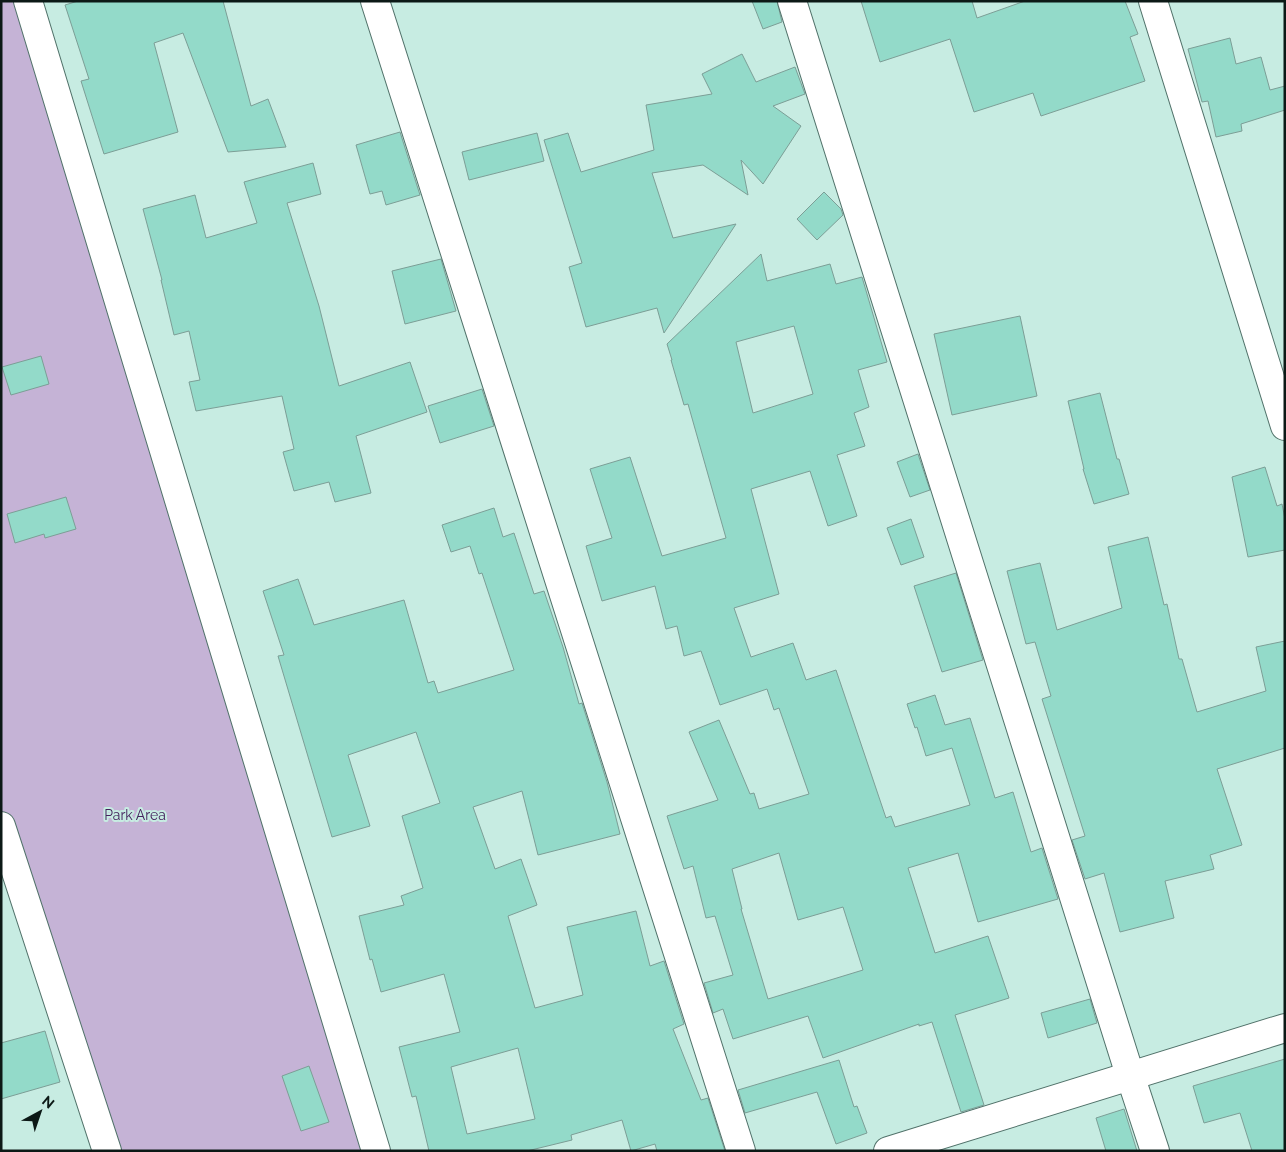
<svg xmlns="http://www.w3.org/2000/svg" width="1286" height="1152" font-family="Raleway,sans-serif">
  <style>
    .park { fill: #c5b3d6 }
    .building { fill: #93dac9; stroke: #7c9e96; fill-rule: evenodd }
    .lines { fill: none; stroke-linecap: round; stroke-linejoin: round }
    .minor-casing { stroke: #51726a; stroke-width: 30 }
    .tertiary-casing { stroke: #51726a; stroke-width: 30 }
    .minor { stroke: #fff; stroke-width: 28 }
    .tertiary { stroke: #fff; stroke-width: 28 }
    .labels { text-anchor: middle; stroke-width: 4; stroke-linejoin: round; paint-order: stroke }
    .park-label { font-size: 14px; fill: #44215d; stroke: #c7ece2 }
  </style>
  <rect width="100%" height="100%" fill="#c7ece2"/>
  <path class="park" d="M 1,1 L 28,1 L 376,1151 L 101,1151 L 1,832 Z"/>
  <g class="building">
    <path d="M 78,1 L 223,1 L 251,106 L 268,99 L 286,147 L 228,152 L 183,33 L 154,43 L 178,132 L 104,154 L 81,81 L 89,79 L 65,5 Z"/>
    <path d="M 752,1 L 777,1 L 782,22 L 763,29 Z"/>
    <path d="M 861,1 L 972,1 L 977,18 L 1025,1 L 1125,1 L 1138,34 L 1130,37 L 1145,81 L 1041,116 L 1033,93 L 974,112 L 950,39 L 880,62 Z"/>
    <path d="M 1230,38 L 1236,64 L 1261,57 L 1270,90 L 1285,86 L 1285,110 L 1241,124 L 1242,131 L 1216,137 L 1208,101 L 1202,102 L 1188,49 Z"/>
    <path d="M 742,54 L 756,82 L 795,67 L 805,94 L 773,106 L 801,126 L 763,184 L 741,160 L 748,195 L 703,165 L 652,173 L 673,238 L 736,224 L 664,333 L 657,308 L 586,327 L 569,267 L 582,263 L 544,140 L 568,133 L 581,172 L 654,150 L 646,105 L 712,94 L 702,74 Z"/>
    <path d="M 400,132 L 420,195 L 386,205 L 382,191 L 370,194 L 356,145 Z"/>
    <path d="M 537,133 L 544,161 L 469,180 L 462,152 Z"/>
    <path d="M 313,163 L 321,194 L 287,203 L 319,306 L 339,386 L 410,362 L 427,412 L 356,436 L 371,493 L 335,502 L 329,482 L 294,491 L 283,452 L 294,449 L 282,396 L 196,411 L 189,382 L 200,380 L 189,331 L 174,335 L 161,280 L 162,280 L 143,209 L 195,195 L 206,238 L 257,223 L 244,182 Z"/>
    <path d="M 824,192 L 841,209 L 843,215 L 817,240 L 797,219 Z"/>
    <path d="M 761,254 L 767,281 L 830,264 L 836,284 L 862,277 L 887,362 L 858,370 L 869,407 L 854,413 L 865,446 L 837,455 L 857,516 L 828,526 L 810,471 L 751,489 L 779,594 L 734,608 L 751,657 L 793,643 L 806,680 L 836,670 L 886,818 L 891,816 L 895,827 L 970,805 L 952,748 L 926,756 L 917,727 L 915,728 L 907,704 L 935,695 L 945,725 L 970,718 L 995,798 L 1013,792 L 1031,852 L 1042,848 L 1058,899 L 978,922 L 958,853 L 908,868 L 935,953 L 988,936 L 1009,998 L 955,1015 L 984,1105 L 961,1112 L 932,1022 L 919,1026 L 919,1024 L 823,1058 L 808,1016 L 733,1039 L 723,1009 L 713,1013 L 704,983 L 733,975 L 715,916 L 706,918 L 693,866 L 684,869 L 667,816 L 718,800 L 689,732 L 719,720 L 750,794 L 754,793 L 759,809 L 809,794 L 779,708 L 774,710 L 767,689 L 720,705 L 701,651 L 684,656 L 677,626 L 666,629 L 655,586 L 602,601 L 586,546 L 612,538 L 590,469 L 630,457 L 662,556 L 726,538 L 688,404 L 684,405 L 671,360 L 672,360 L 667,344 ZM 794,326 L 813,394 L 753,413 L 736,342 ZM 779,853 L 798,920 L 843,907 L 863,970 L 768,999 L 741,909 L 742,909 L 732,869 Z"/>
    <path d="M 441,259 L 456,311 L 405,324 L 392,271 Z"/>
    <path d="M 1020,316 L 1037,396 L 952,415 L 934,334 Z"/>
    <path d="M 41,356 L 49,384 L 11,395 L 2,367 Z"/>
    <path d="M 482,389 L 494,426 L 440,443 L 428,406 Z"/>
    <path d="M 1100,393 L 1117,459 L 1119,459 L 1129,494 L 1094,504 L 1083,469 L 1084,469 L 1068,401 Z"/>
    <path d="M 918,454 L 930,490 L 910,497 L 897,462 Z"/>
    <path d="M 1265,467 L 1277,506 L 1282,504 L 1285,519 L 1285,550 L 1248,557 L 1232,477 Z"/>
    <path d="M 66,497 L 76,529 L 45,538 L 44,534 L 15,543 L 7,514 Z"/>
    <path d="M 494,508 L 503,537 L 514,533 L 534,594 L 544,591 L 563,647 L 579,704 L 582,703 L 607,782 L 620,834 L 538,855 L 522,791 L 473,807 L 495,869 L 521,859 L 537,905 L 508,916 L 535,1008 L 583,995 L 567,927 L 636,911 L 650,966 L 664,961 L 684,1024 L 673,1029 L 701,1100 L 708,1098 L 725,1151 L 657,1151 L 655,1144 L 631,1151 L 622,1120 L 571,1135 L 572,1140 L 527,1151 L 429,1151 L 416,1096 L 412,1097 L 399,1047 L 460,1032 L 444,974 L 381,992 L 372,959 L 370,960 L 359,916 L 404,905 L 401,896 L 423,888 L 402,816 L 440,803 L 416,732 L 348,755 L 370,826 L 332,837 L 278,656 L 284,655 L 263,591 L 298,579 L 314,625 L 404,600 L 428,683 L 434,681 L 438,693 L 514,670 L 482,573 L 479,574 L 470,546 L 451,552 L 442,525 ZM 518,1048 L 535,1119 L 467,1134 L 451,1067 Z"/>
    <path d="M 911,519 L 924,557 L 901,565 L 887,528 Z"/>
    <path d="M 1148,537 L 1164,605 L 1167,604 L 1179,659 L 1182,659 L 1197,712 L 1266,691 L 1256,647 L 1285,641 L 1285,748 L 1217,769 L 1242,845 L 1210,855 L 1214,869 L 1165,881 L 1174,918 L 1120,932 L 1104,873 L 1085,879 L 1072,840 L 1085,836 L 1042,699 L 1051,696 L 1035,642 L 1026,644 L 1007,571 L 1040,563 L 1057,630 L 1122,608 L 1108,547 Z"/>
    <path d="M 956,573 L 983,660 L 942,672 L 914,586 Z"/>
    <path d="M 1090,999 L 1097,1023 L 1048,1038 L 1041,1013 Z"/>
    <path d="M 45,1031 L 60,1082 L 1,1099 L 1,1043 Z"/>
    <path d="M 1285,1059 L 1285,1151 L 1252,1151 L 1240,1113 L 1204,1123 L 1193,1086 Z"/>
    <path d="M 839,1060 L 854,1107 L 857,1106 L 867,1133 L 836,1144 L 817,1092 L 745,1113 L 738,1090 Z"/>
    <path d="M 309,1066 L 329,1122 L 301,1131 L 282,1076 Z"/>
    <path d="M 1124,1109 L 1137,1151 L 1106,1151 L 1096,1118 Z"/>
  </g>
  <g class="lines">
    <g class="minor-casing">
      <g id="minor">
        <path d="M 375,1 L 741,1151"/>
        <path d="M 792,1 L 1130,1075 L 1155,1151"/>
        <path d="M 1153,1 L 1285,426"/>
        <path d="M 1,826 L 107,1151"/>
        <path d="M 888,1151 L 1285,1028"/>
      </g>
    </g>
    <g class="tertiary-casing">
      <path id="tertiary" d="M 28,1 L 376,1151"/>
    </g>
    <use href="#minor" class="minor"/>
    <use href="#tertiary" class="tertiary"/>
  </g>
  <g class="labels">
    <g class="park-label">
      <text x="135" y="820">Park Area</text>
    </g>
  </g>
  <rect width="1286" height="1152" fill="none" stroke="#0c1916" stroke-width="5"/>
  <g transform="translate(40 1112) rotate(40)" stroke="#c7ece2" stroke-width="4" paint-order="stroke">
  <path d="M0-4L9 19L0 12L-9 19Z" fill="#0c1916"/>
  <text y="-8" font-size="14" font-weight="bold" text-anchor="middle" fill="#0c1916">N</text>
  </g>
</svg>
